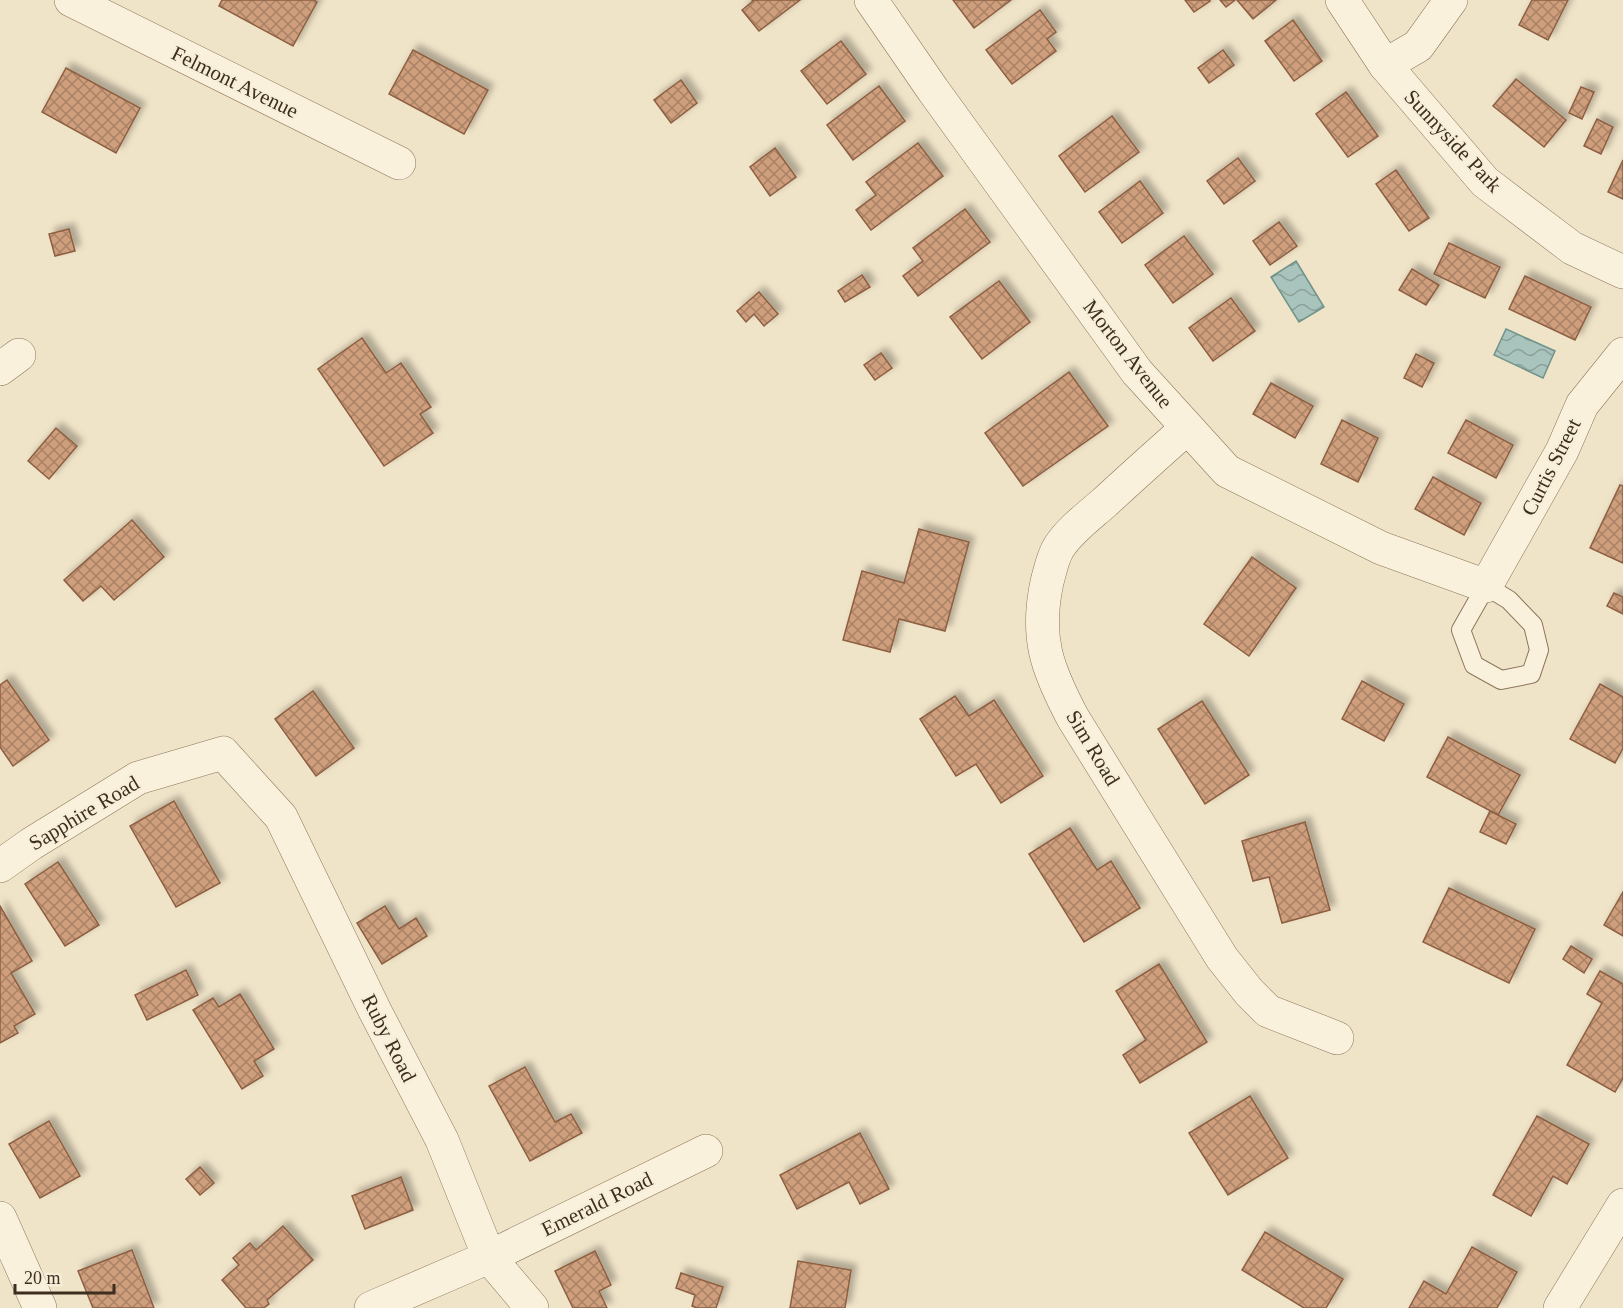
<svg xmlns="http://www.w3.org/2000/svg" width="1623" height="1308" font-family="'Times New Roman',serif">
  <style>
    .water { fill: url(#water-waves); stroke: #6f938a; stroke-width: 1.5 }
    .building { fill: url(#building-cross-hatch); stroke: #8d5f41; stroke-width: 1.5; filter: url(#shadow) }
    .lines { fill: none; stroke-linecap: round; stroke-linejoin: round }
    .service-casing { stroke: #8d765c; stroke-width: 20 }
    .minor-casing { stroke: #8d765c; stroke-width: 34 }
    .service { stroke: #faf1dc; stroke-width: 18 }
    .minor { stroke: #faf1dc; stroke-width: 33 }
    .labels { text-anchor: middle; stroke-width: 4.5; stroke-linejoin: round; paint-order: stroke }
    .street-label { font-size: 21px; fill: #3d2e20; stroke: #f7eed8 }
  </style>
  <defs>
    <pattern id="water-waves" width="16" height="10" patternUnits="userSpaceOnUse" patternTransform="scale(1.5)"><rect width="16" height="10" fill="#a9c4bc"/><path d="M0 5q4-4 8 0t8 0" fill="none" stroke="#8ba098"/></pattern>
    <pattern id="building-cross-hatch" width="8" height="8" patternUnits="userSpaceOnUse" patternTransform="scale(1.5)"><rect width="8" height="8" fill="#cf9f7d"/><path d="M0 0l8 8M0 8l8-8" fill="none" stroke="#a98266"/></pattern>
    <filter id="shadow"><feDropShadow dx="5.5" dy="-5.5" stdDeviation="3" flood-color="#0004"/></filter>
  </defs>
  <rect width="100%" height="100%" fill="#f0e4c8"/>
  <g class="water">
    <path d="M 1296,261 L 1324,307 L 1299,322 L 1271,277 Z"/>
    <path d="M 1506,329 L 1555,351 L 1543,378 L 1494,355 Z"/>
  </g>
  <g class="building">
    <path d="M 222,0 L 314,0 L 317,2 L 293,46 L 219,6 Z"/>
    <path d="M 752,0 L 800,0 L 759,31 L 742,10 L 753,1 Z"/>
    <path d="M 953,0 L 1011,0 L 974,28 Z"/>
    <path d="M 1185,0 L 1210,0 L 1210,1 L 1194,12 Z"/>
    <path d="M 1220,0 L 1235,0 L 1226,7 Z"/>
    <path d="M 1237,0 L 1276,0 L 1253,19 Z"/>
    <path d="M 1532,0 L 1568,0 L 1548,40 L 1519,25 Z"/>
    <path d="M 1040,10 L 1056,32 L 1047,39 L 1056,51 L 1012,84 L 986,50 Z"/>
    <path d="M 1293,20 L 1322,61 L 1294,81 L 1265,41 Z"/>
    <path d="M 841,41 L 866,74 L 827,104 L 801,71 Z"/>
    <path d="M 413,50 L 488,90 L 464,134 L 389,94 Z"/>
    <path d="M 1223,50 L 1234,65 L 1209,83 L 1198,68 Z"/>
    <path d="M 66,68 L 140,108 L 116,153 L 42,112 Z"/>
    <path d="M 1516,79 L 1566,120 L 1544,147 L 1493,106 Z"/>
    <path d="M 681,80 L 697,103 L 671,123 L 654,100 Z"/>
    <path d="M 879,86 L 905,121 L 853,160 L 827,125 Z"/>
    <path d="M 1581,87 L 1594,92 L 1582,119 L 1569,113 Z"/>
    <path d="M 1346,92 L 1378,136 L 1348,157 L 1316,114 Z"/>
    <path d="M 1112,116 L 1139,152 L 1085,192 L 1059,156 Z"/>
    <path d="M 1597,119 L 1613,127 L 1601,154 L 1584,146 Z"/>
    <path d="M 918,143 L 943,176 L 871,230 L 856,210 L 876,195 L 866,182 Z"/>
    <path d="M 775,148 L 796,177 L 770,196 L 750,167 Z"/>
    <path d="M 1238,158 L 1255,181 L 1224,204 L 1207,181 Z"/>
    <path d="M 1623,160 L 1623,199 L 1608,192 Z"/>
    <path d="M 1396,170 L 1429,218 L 1409,231 L 1376,184 Z"/>
    <path d="M 1140,181 L 1163,213 L 1122,243 L 1099,212 Z"/>
    <path d="M 965,209 L 990,242 L 918,296 L 903,276 L 923,261 L 913,248 Z"/>
    <path d="M 1279,222 L 1297,246 L 1270,265 L 1253,241 Z"/>
    <path d="M 69,229 L 75,251 L 55,256 L 49,234 Z"/>
    <path d="M 1184,236 L 1213,274 L 1173,303 L 1145,265 Z"/>
    <path d="M 1449,243 L 1500,267 L 1485,298 L 1434,274 Z"/>
    <path d="M 1412,269 L 1439,285 L 1426,305 L 1399,290 Z"/>
    <path d="M 862,275 L 870,287 L 845,302 L 838,291 Z"/>
    <path d="M 1525,276 L 1591,307 L 1575,340 L 1509,309 Z"/>
    <path d="M 999,281 L 1030,322 L 982,359 L 950,317 Z"/>
    <path d="M 759,292 L 778,314 L 764,326 L 754,314 L 746,322 L 737,311 Z"/>
    <path d="M 1231,298 L 1255,331 L 1213,361 L 1189,328 Z"/>
    <path d="M 362,338 L 386,373 L 401,363 L 431,407 L 420,414 L 433,433 L 384,466 L 318,369 Z"/>
    <path d="M 881,353 L 892,368 L 875,380 L 864,365 Z"/>
    <path d="M 1416,354 L 1434,363 L 1422,387 L 1404,378 Z"/>
    <path d="M 1069,372 L 1108,426 L 1023,486 L 985,433 Z"/>
    <path d="M 1271,383 L 1313,406 L 1295,438 L 1253,414 Z"/>
    <path d="M 1342,420 L 1378,438 L 1358,482 L 1321,464 Z"/>
    <path d="M 1466,420 L 1513,445 L 1496,478 L 1448,453 Z"/>
    <path d="M 56,428 L 77,446 L 49,479 L 28,461 Z"/>
    <path d="M 1433,477 L 1481,503 L 1464,535 L 1415,509 Z"/>
    <path d="M 1620,485 L 1623,486 L 1623,563 L 1590,548 Z"/>
    <path d="M 132,520 L 164,557 L 114,600 L 101,586 L 83,601 L 64,580 Z"/>
    <path d="M 919,529 L 969,542 L 945,631 L 899,619 L 890,652 L 843,640 L 862,571 L 904,583 Z"/>
    <path d="M 1252,557 L 1296,588 L 1249,656 L 1204,624 Z"/>
    <path d="M 1614,593 L 1623,597 L 1623,614 L 1607,606 Z"/>
    <path d="M 7,680 L 49,740 L 13,766 L 0,747 L 0,685 Z"/>
    <path d="M 1362,681 L 1404,704 L 1384,741 L 1342,719 Z"/>
    <path d="M 1600,684 L 1623,697 L 1623,748 L 1615,763 L 1570,739 Z"/>
    <path d="M 313,691 L 354,748 L 316,776 L 275,719 Z"/>
    <path d="M 955,696 L 969,716 L 994,700 L 1043,776 L 1001,803 L 976,764 L 956,776 L 920,719 Z"/>
    <path d="M 1202,701 L 1249,775 L 1205,804 L 1158,729 Z"/>
    <path d="M 1448,737 L 1520,775 L 1498,815 L 1427,777 Z"/>
    <path d="M 174,801 L 220,883 L 176,907 L 130,826 Z"/>
    <path d="M 1490,811 L 1516,824 L 1506,844 L 1480,832 Z"/>
    <path d="M 1305,822 L 1330,910 L 1282,923 L 1269,877 L 1253,881 L 1242,841 Z"/>
    <path d="M 1070,828 L 1097,870 L 1111,861 L 1140,908 L 1084,942 L 1029,854 Z"/>
    <path d="M 58,862 L 99,925 L 65,946 L 25,884 Z"/>
    <path d="M 1449,888 L 1535,929 L 1509,983 L 1423,942 Z"/>
    <path d="M 1623,892 L 1623,936 L 1604,925 Z"/>
    <path d="M 0,906 L 32,961 L 11,973 L 35,1014 L 14,1026 L 18,1033 L 0,1043 Z"/>
    <path d="M 385,906 L 399,929 L 416,918 L 427,936 L 382,964 L 357,923 Z"/>
    <path d="M 1571,946 L 1592,959 L 1584,973 L 1563,959 Z"/>
    <path d="M 1159,964 L 1207,1042 L 1140,1083 L 1123,1055 L 1146,1040 L 1116,991 Z"/>
    <path d="M 186,970 L 198,995 L 147,1020 L 135,995 Z"/>
    <path d="M 1600,971 L 1623,984 L 1623,1078 L 1615,1092 L 1567,1065 L 1602,1003 L 1587,994 Z"/>
    <path d="M 240,994 L 274,1049 L 254,1061 L 263,1076 L 242,1089 L 193,1010 L 213,998 L 219,1007 Z"/>
    <path d="M 525,1067 L 555,1122 L 571,1114 L 582,1133 L 530,1161 L 489,1086 Z"/>
    <path d="M 1250,1096 L 1288,1158 L 1228,1195 L 1189,1133 Z"/>
    <path d="M 1537,1116 L 1589,1144 L 1567,1184 L 1553,1176 L 1531,1216 L 1493,1195 Z"/>
    <path d="M 49,1121 L 80,1176 L 40,1198 L 9,1144 Z"/>
    <path d="M 860,1133 L 889,1189 L 860,1204 L 849,1182 L 797,1209 L 780,1175 Z"/>
    <path d="M 200,1167 L 214,1183 L 200,1195 L 186,1179 Z"/>
    <path d="M 401,1177 L 413,1210 L 365,1229 L 352,1196 Z"/>
    <path d="M 283,1226 L 313,1260 L 267,1300 L 269,1304 L 264,1308 L 246,1308 L 222,1280 L 239,1265 L 233,1258 L 250,1243 L 256,1250 Z"/>
    <path d="M 1265,1232 L 1343,1279 L 1326,1308 L 1304,1308 L 1242,1270 Z"/>
    <path d="M 1472,1247 L 1517,1272 L 1497,1308 L 1409,1308 L 1424,1281 L 1446,1294 Z"/>
    <path d="M 132,1250 L 154,1308 L 93,1308 L 78,1271 Z"/>
    <path d="M 595,1251 L 611,1285 L 599,1291 L 607,1308 L 573,1308 L 555,1271 Z"/>
    <path d="M 798,1261 L 851,1270 L 845,1308 L 790,1308 Z"/>
    <path d="M 681,1273 L 723,1287 L 716,1308 L 697,1308 L 692,1306 L 695,1295 L 676,1288 Z"/>
  </g>
  <g class="lines">
    <g class="service-casing">
      <path id="service" d="M 1486,586 L 1509,600 L 1533,625 L 1539,650 L 1531,674 L 1501,680 L 1474,665 L 1461,630 Z"/>
    </g>
    <g class="minor-casing">
      <g id="minor">
        <path d="M 71,0 L 399,163"/>
        <path d="M 871,0 L 933,90 L 1137,372 L 1227,471 L 1381,548 L 1486,586 L 1562,451 L 1582,405 L 1623,354"/>
        <path d="M 1342,0 L 1385,65 L 1485,182 L 1572,248 L 1623,272"/>
        <path d="M 1385,65 L 1418,46 L 1451,0"/>
        <path d="M 0,369 L 19,355"/>
        <path d="M 1187,428 C 1160,452 1132,477 1105,502 C 1089,516 1070,530 1059,547 C 1053,556 1050,571 1047,582 C 1035,638 1047,669 1073,718 L 1222,958 L 1249,992 L 1268,1011 L 1337,1038"/>
        <path d="M 0,866 L 31,844 L 138,778 L 223,753 L 281,817 L 375,1011 L 442,1140 L 489,1257 L 532,1308"/>
        <path d="M 0,1218 L 40,1308"/>
        <path d="M 371,1308 L 489,1257 L 706,1151"/>
        <path d="M 1560,1308 L 1623,1205"/>
      </g>
    </g>
    <use href="#service" class="service"/>
    <use href="#minor" class="minor"/>
  </g>
  <g class="labels">
    <g class="street-label">
      <text transform="translate(235 82) rotate(26)" y="7">Felmont Avenue</text>
      <text transform="translate(1453 141) rotate(47)" y="7">Sunnyside Park</text>
      <text transform="translate(1128 354) rotate(52)" y="7">Morton Avenue</text>
      <text transform="translate(1551 467) rotate(-63)" y="7">Curtis Street</text>
      <text transform="translate(1093 748) rotate(59)" y="7">Sim Road</text>
      <text transform="translate(84 813) rotate(-31)" y="7">Sapphire Road</text>
      <text transform="translate(389 1038) rotate(63)" y="7">Ruby Road</text>
      <text transform="translate(597 1204) rotate(-26)" y="7">Emerald Road</text>
    </g>
  </g>
  <path d="M15 1284v9h99v-9" fill="none" stroke="#3d2e20" stroke-width="3"/>
  <text x="24" y="1284" font-size="18" fill="#3d2e20" stroke="#f7eed8" stroke-width="4.5" paint-order="stroke">20 m</text>
</svg>
